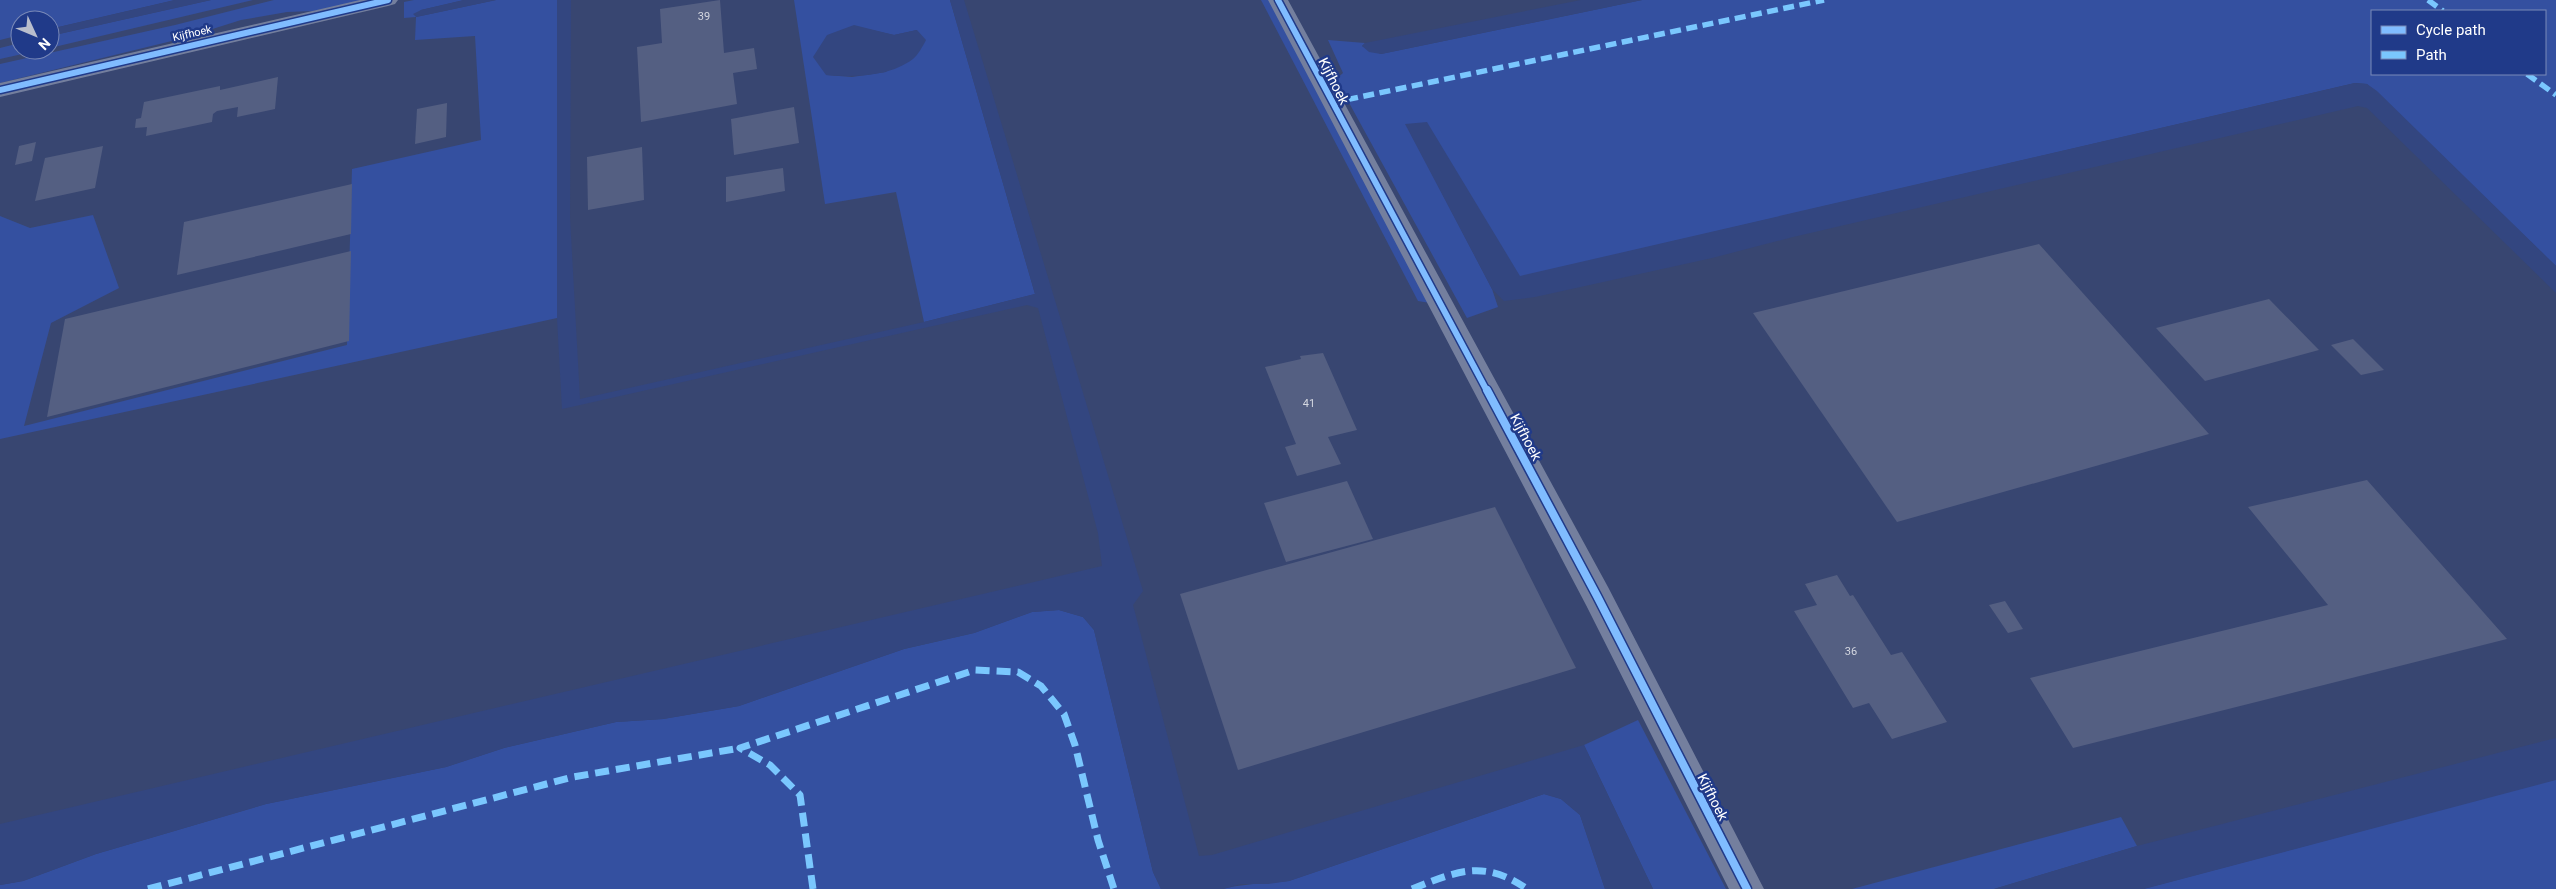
<svg xmlns="http://www.w3.org/2000/svg" width="2556" height="889" font-family="Roboto,sans-serif">
  <style>
    .green { fill: #3450a0; fill-rule: evenodd }
    .water { fill: #334680 }
    .building { fill: #545f82 }
    .lines { fill: none; stroke-linecap: round; stroke-linejoin: round }
    .street { fill: #747f9e; fill-rule: evenodd }
    .quiet-far1 { stroke: #7ac7fe; stroke-width: 5.5; stroke-dasharray: 11 5.5; stroke-linecap: butt }
    .quiet { stroke: #7ac7fe; stroke-width: 7; stroke-dasharray: 14 7; stroke-linecap: butt }
    .cycleway-far1-casing { stroke: #203a89; stroke-width: 9 }
    .cycleway-casing { stroke: #203a89; stroke-width: 11 }
    .cycleway-far1 { stroke: #80bcff; stroke-width: 6 }
    .cycleway { stroke: #80bcff; stroke-width: 8 }
    .labels { text-anchor: middle; stroke-width: 5; stroke-linejoin: round; paint-order: stroke }
    .number-label { font-size: 11px; fill: #d4d7e0 }
    .far-street-label { font-size: 11px; fill: #fff; stroke: #203a89 }
    .street-label { font-size: 14px; fill: #fff; stroke: #203a89 }
  </style>
  <rect width="100%" height="100%" fill="#384671"/>
  <g class="green">
    <path d="M 0,0 L 175,0 L 50,29 L 50,20 L 20,20 L 20,35 L 0,40 Z"/>
    <path d="M 211,0 L 253,0 L 50,48 L 50,36 Z"/>
    <path d="M 274,0 L 364,0 L 313,11 L 287,12 L 241,20 L 184,38 L 0,83 L 0,64 L 175,25 Z"/>
    <path d="M 414,0 L 464,0 L 421,10 L 416,17 L 496,0 L 557,0 L 557,318 L 0,439 L 0,216 L 30,228 L 93,215 L 119,288 L 51,323 L 24,426 L 347,345 L 352,169 L 481,140 L 475,36 L 415,40 L 416,17 L 404,18 L 404,2 Z"/>
    <path d="M 794,0 L 950,0 L 1035,294 L 924,322 L 896,192 L 825,204 ZM 854,26 L 894,35 L 917,30 L 886,72 L 852,77 L 826,75 Z"/>
    <path d="M 1261,0 L 1269,0 L 1430,303 L 1418,301 Z"/>
    <path d="M 1642,0 L 2556,0 L 2556,266 L 2367,84 L 2355,83 L 1520,277 L 1406,124 L 1492,289 L 1498,307 L 1467,318 L 1336,79 L 1343,73 L 1328,40 L 1365,43 L 1362,46 L 1381,54 ZM 2372,11 L 2545,11 L 2545,74 L 2372,74 Z"/>
    <path d="M 20,43 L 20,50 L 40,50 L 0,59 L 0,48 Z"/>
    <path d="M 1059,610 L 1083,617 L 1094,630 L 1153,872 L 1161,889 L 0,889 L 0,885 L 23,881 L 96,854 L 266,804 L 446,767 L 504,748 L 616,722 L 663,719 L 739,706 L 904,649 L 974,633 L 1032,612 Z"/>
    <path d="M 1638,720 L 1726,889 L 1653,889 L 1584,745 Z"/>
    <path d="M 2556,779 L 2556,889 L 2143,889 Z"/>
    <path d="M 1544,794 L 1561,799 L 1580,815 L 1605,889 L 1223,889 C 1245,883 1267,884 1289,881 Z"/>
    <path d="M 2121,817 L 2137,846 L 1994,889 L 1852,889 Z"/>
  </g>
  <g class="water">
    <path d="M 175,0 L 211,0 L 50,36 L 50,29 Z"/>
    <path d="M 464,0 L 496,0 L 416,17 L 413,14 L 421,10 Z"/>
    <path d="M 557,0 L 571,0 L 570,218 L 580,399 L 924,322 L 1035,294 L 950,0 L 964,0 L 1143,591 L 1133,605 L 1199,856 L 1212,855 L 1584,745 L 1653,889 L 1605,889 L 1580,815 L 1561,799 L 1544,794 L 1289,881 L 1268,884 L 1241,884 L 1223,889 L 1161,889 L 1153,872 L 1094,630 L 1083,617 L 1059,610 L 1032,612 L 974,633 L 904,649 L 739,706 L 663,719 L 616,722 L 504,748 L 446,767 L 266,804 L 96,854 L 23,881 L 0,885 L 0,824 L 1102,566 L 1098,533 L 1038,308 L 1027,305 L 562,409 L 557,318 Z"/>
    <path d="M 1581,0 L 1642,0 L 1381,54 L 1369,52 L 1362,46 L 1365,43 Z"/>
    <path d="M 854,25 L 894,35 L 917,30 L 926,40 C 923,46 918,55 913,59 C 889,77 855,77 826,75 L 813,57 L 827,35 Z"/>
    <path d="M 2355,83 L 2367,84 L 2377,91 L 2556,266 L 2556,293 L 2367,108 L 2358,106 L 1793,237 L 1712,258 L 1535,297 L 1504,301 L 1492,289 L 1405,124 L 1427,122 L 1520,276 Z"/>
    <path d="M 2556,738 L 2556,780 L 2144,889 L 1994,889 L 2137,846 Z"/>
  </g>
  <g class="building">
    <path d="M 720,0 L 724,53 L 754,48 L 757,69 L 733,73 L 737,104 L 641,122 L 637,47 L 662,43 L 660,9 Z"/>
    <path d="M 278,77 L 275,109 L 237,117 L 238,107 L 217,111 L 213,114 L 212,122 L 146,136 L 147,127 L 135,128 L 136,119 L 141,118 L 144,102 L 220,86 L 220,90 Z"/>
    <path d="M 447,103 L 446,137 L 415,144 L 417,109 Z"/>
    <path d="M 794,107 L 799,143 L 734,155 L 731,119 Z"/>
    <path d="M 36,142 L 32,161 L 15,165 L 19,146 Z"/>
    <path d="M 103,146 L 95,188 L 35,201 L 45,158 Z"/>
    <path d="M 642,147 L 644,200 L 588,210 L 587,157 Z"/>
    <path d="M 783,168 L 785,191 L 726,202 L 726,177 Z"/>
    <path d="M 352,184 L 351,234 L 177,275 L 184,222 Z"/>
    <path d="M 2039,244 L 2209,434 L 1897,522 L 1753,313 Z"/>
    <path d="M 351,251 L 349,341 L 47,417 L 65,319 Z"/>
    <path d="M 2269,299 L 2319,350 L 2205,381 L 2156,328 Z"/>
    <path d="M 2353,339 L 2384,370 L 2361,375 L 2331,345 Z"/>
    <path d="M 1323,353 L 1357,430 L 1328,437 L 1341,464 L 1297,476 L 1285,447 L 1296,444 L 1265,367 L 1301,359 L 1300,356 Z"/>
    <path d="M 2367,480 L 2507,639 L 2073,748 L 2030,678 L 2328,605 L 2248,507 Z"/>
    <path d="M 1347,481 L 1373,539 L 1286,562 L 1264,503 Z"/>
    <path d="M 1495,507 L 1576,668 L 1238,770 L 1180,594 Z"/>
    <path d="M 1837,575 L 1850,596 L 1853,595 L 1891,655 L 1902,652 L 1947,722 L 1892,739 L 1869,703 L 1853,708 L 1794,611 L 1817,605 L 1805,584 Z"/>
    <path d="M 2005,601 L 2023,629 L 2008,633 L 1989,605 Z"/>
  </g>
  <g class="lines">
    <g class="street">
      <path d="M 360,0 L 398,0 L 395,4 L 388,6 L 0,97 L 0,83 Z"/>
      <path d="M 1268,0 L 1288,0 L 1608,587 L 1764,889 L 1729,889 L 1586,605 Z"/>
    </g>
    <g class="quiet-far1">
      <path d="M 2428,0 L 2443,11"/>
      <path d="M 2527,74 L 2556,95"/>
      <path d="M 1331,103 L 1824,0"/>
    </g>
    <g class="quiet">
      <path d="M 148,889 L 573,777 L 740,748"/>
      <path d="M 813,889 L 800,795 L 770,765 L 740,748 L 975,670 L 1018,672 L 1041,686 L 1064,714 L 1075,745 L 1098,840 L 1114,889"/>
      <path d="M 1412,889 C 1457,871 1484,859 1527,889"/>
    </g>
    <g class="cycleway-far1-casing">
      <g id="cycleway-far1">
        <path d="M 1278,0 L 1487,391"/>
        <path d="M 0,90 L 388,0"/>
      </g>
    </g>
    <g class="cycleway-casing">
      <path id="cycleway" d="M 1487,390 L 1597,596 L 1747,889"/>
    </g>
    <use href="#cycleway-far1" class="cycleway-far1"/>
    <use href="#cycleway" class="cycleway"/>
  </g>
  <g class="labels">
    <g class="number-label">
      <text x="704" y="20">39</text>
      <text x="1309" y="407">41</text>
      <text x="1851" y="655">36</text>
    </g>
    <g class="far-street-label">
      <text transform="translate(192 33) rotate(-13)" y="4">Kijfhoek</text>
    </g>
    <g class="street-label">
      <text transform="translate(1334 81) rotate(63)" y="5">Kijfhoek</text>
      <text transform="translate(1526 437) rotate(62)" y="5">Kijfhoek</text>
      <text transform="translate(1713 797) rotate(63)" y="5">Kijfhoek</text>
    </g>
  </g>
  <rect x="2371" y="10" width="175" height="65" fill="#203a89" stroke="#7989b8"/>
  <rect x="2381" y="26" width="25" height="8" fill="#80bcff" stroke="#7989b8"/>
  <text x="2416" y="35" font-size="15" fill="#ffffff">Cycle path</text>
  <rect x="2381" y="51" width="25" height="8" fill="#7ac7fe" stroke="#7989b8"/>
  <text x="2416" y="60" font-size="15" fill="#ffffff">Path</text>
  <g transform="translate(35 35) rotate(134)"><circle r="24" fill="#203a89" stroke="#7989b8"/>
  <path d="M0-4L9 19L0 12L-9 19Z" fill="#b9becd"/>
  <text y="-8" font-size="14" font-weight="bold" text-anchor="middle" fill="#ffffff">N</text>
  </g>
</svg>
